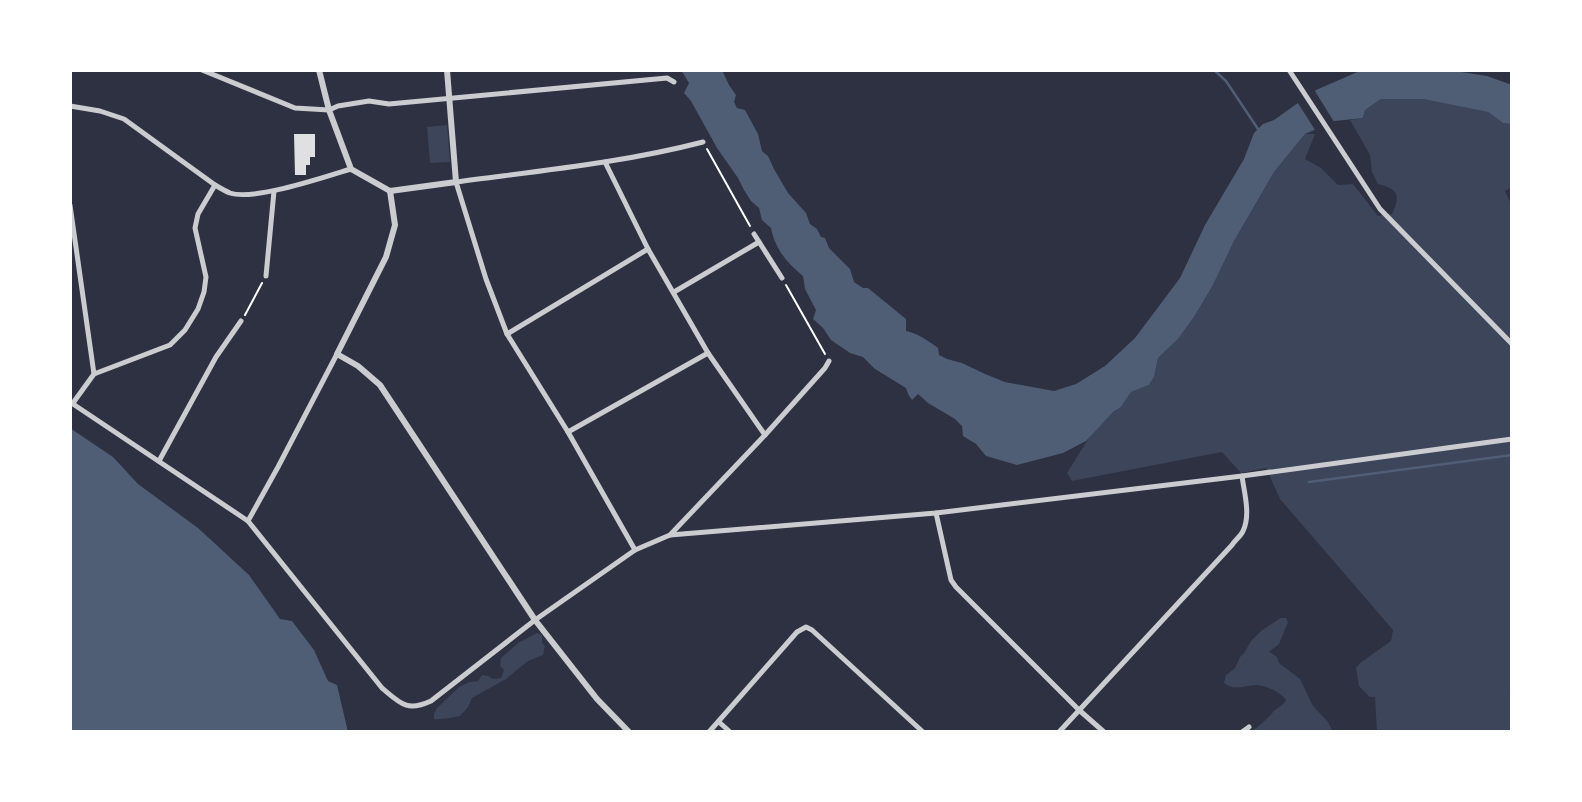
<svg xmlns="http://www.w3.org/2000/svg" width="1582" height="802" font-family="'DejaVu Sans',sans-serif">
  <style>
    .green { fill: #3c4559 }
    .water { fill: #4f5d75 }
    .pier { fill: #2d3142 }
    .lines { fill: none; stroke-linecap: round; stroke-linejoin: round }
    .stream { stroke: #4f5d75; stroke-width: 2.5 }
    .building { fill: #e0e0e3 }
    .path { stroke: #fff; stroke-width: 2 }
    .minor { stroke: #caccd0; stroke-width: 5 }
    .tertiary { stroke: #caccd0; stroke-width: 6 }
  </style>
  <rect width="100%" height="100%" fill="#2d3142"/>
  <g class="green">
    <path d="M 1381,99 L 1423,99 L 1439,102 L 1488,112 L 1503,123 L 1512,124 L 1512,187 L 1505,191 L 1512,206 L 1512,732 L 1377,732 L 1375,697 L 1370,697 L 1359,686 L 1356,668 L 1360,663 L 1391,641 L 1393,630 L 1280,499 L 1266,468 L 1241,473 L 1222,452 L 1072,481 L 1067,473 L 1092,433 L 1113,412 L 1121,407 L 1131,392 L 1149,385 L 1154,377 L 1158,358 L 1178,339 L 1194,317 L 1213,285 L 1234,241 L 1274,172 L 1305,134 L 1315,134 L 1305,159 L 1321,168 L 1338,185 L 1353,184 L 1378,216 L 1392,214 C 1401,195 1398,189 1378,184 L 1372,172 L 1370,155 L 1350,120 L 1363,118 L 1365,110 Z"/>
    <path d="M 447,125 L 450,162 L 430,163 L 427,127 Z"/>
    <path d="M 1281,618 L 1286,618 L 1288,622 L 1279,644 L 1269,652 L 1273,654 L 1277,657 L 1279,663 L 1300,679 L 1313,706 L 1328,722 L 1333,732 L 1251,732 C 1259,726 1266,720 1273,712 C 1278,707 1282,707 1286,700 C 1280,692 1267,686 1257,685 C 1245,685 1235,692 1224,683 L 1226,675 L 1235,668 L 1240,657 L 1244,653 L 1251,641 L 1262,630 Z"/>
    <path d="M 537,633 L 542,635 L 542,643 L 545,646 L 543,655 L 528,661 L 506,679 L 472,698 L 468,707 L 460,716 C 455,717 439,720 434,719 L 434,714 L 437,708 L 459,687 L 469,682 L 478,681 L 482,675 L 488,676 L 493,679 L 501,678 L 504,670 L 500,666 L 501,658 L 518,643 Z"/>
  </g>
  <g class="water">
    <path d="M 681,70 L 722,70 L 729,85 L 736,95 L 734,102 L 737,108 L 745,110 L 758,134 L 762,151 L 768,156 L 774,169 L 788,193 L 806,213 L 810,224 L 817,229 L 821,237 L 825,238 L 829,248 L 850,269 L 854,282 L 863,288 L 868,288 L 906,319 L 906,331 C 919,334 927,340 938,348 L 939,355 L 947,359 L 962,363 L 985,374 L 1005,382 L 1054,391 L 1076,384 L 1105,366 L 1135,338 L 1180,278 L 1205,225 L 1244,159 L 1254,133 L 1263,124 L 1274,120 L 1316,90 L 1362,70 L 1448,70 L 1487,76 L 1512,85 L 1512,124 L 1503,123 L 1488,112 L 1423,99 L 1381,99 L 1365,110 L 1363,118 L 1335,121 L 1305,134 L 1274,172 L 1234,241 L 1213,285 L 1194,317 L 1178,339 L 1158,358 L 1154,377 L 1149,385 L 1131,392 L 1121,407 L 1113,412 L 1086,441 L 1063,453 L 1017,465 L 986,456 L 976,444 L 963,436 L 962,426 L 955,419 L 928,403 L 918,394 L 912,400 L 908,394 L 906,388 L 875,369 L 863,357 L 850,353 L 831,340 L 823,328 L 813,319 L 816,310 L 805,289 L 803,276 C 787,263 775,249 771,228 L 762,220 L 759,208 L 751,201 L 744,190 L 738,178 L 717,148 L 691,101 L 684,93 L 689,83 Z"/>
    <path d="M 70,428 L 113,457 L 138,484 L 198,528 L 249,575 L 280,619 L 292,621 L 314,650 L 328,681 L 337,685 L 348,732 L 70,732 Z"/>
  </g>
  <path class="pier" d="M 1313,88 L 1336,125 L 1317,133 L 1296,100 Z"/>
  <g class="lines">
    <g class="stream">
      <path d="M 1214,70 L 1226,81 L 1258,129"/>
      <path d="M 1309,482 L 1512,455"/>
      <path d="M 1511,690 L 1512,691"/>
    </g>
  </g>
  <path class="building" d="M 294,134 L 315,134 L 315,157 L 310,157 L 310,165 L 306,165 L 306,175 L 295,175 Z"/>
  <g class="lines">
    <g class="path">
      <path d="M 707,149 L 750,226"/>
      <path d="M 786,285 L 825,354"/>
      <path d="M 245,315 L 262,283"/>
    </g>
    <g class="minor">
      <path d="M 202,70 L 295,108 L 329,110 L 338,106 L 369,101 L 389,104 L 667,78 L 674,82"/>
      <path d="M 1289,70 L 1380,209 L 1512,344"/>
      <path d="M 70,106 L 100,111 L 124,119 L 215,185 C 220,188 225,191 230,193 C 254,201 325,177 351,169"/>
      <path d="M 605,162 L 648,249 L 708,353 L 765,435"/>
      <path d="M 70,205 L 94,374"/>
      <path d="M 754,234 L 782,278"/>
      <path d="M 266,276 L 274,191"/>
      <path d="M 674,292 L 759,242"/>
      <path d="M 507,334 L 648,249"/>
      <path d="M 70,402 L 248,521 L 382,688 C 401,704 407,712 431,701 L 535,620 L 635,550 L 670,535 L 765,435 L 825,368 L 829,361"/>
      <path d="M 73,403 L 94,374 L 170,345 L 185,330 L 198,309 L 204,292 L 206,277 L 195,228 L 198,214 L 215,185"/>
      <path d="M 568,432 L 708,353"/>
      <path d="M 159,461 L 216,357 L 241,321"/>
      <path d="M 936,513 L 951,580 L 956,587 L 1079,710 L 1104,732"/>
      <path d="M 248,521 L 278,467 L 337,354"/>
      <path d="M 670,535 L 936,513 L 1242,476 L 1512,439"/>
      <path d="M 635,550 L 568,432 L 507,334 L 486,279 L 456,182 C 538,171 622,163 703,142"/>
      <path d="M 719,722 L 730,732"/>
      <path d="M 709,732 L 797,632 L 806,627 L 812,630 L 923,732"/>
      <path d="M 1059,732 L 1232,545 C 1235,540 1241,536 1243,531 C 1251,515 1244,492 1242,476"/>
      <path d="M 1242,732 L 1249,727"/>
    </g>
    <g class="tertiary">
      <path d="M 319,70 L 329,110 L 351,169 L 390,191 L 456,182 L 447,70"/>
      <path d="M 390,191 L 395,225 L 386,257 L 337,354 L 358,366 L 380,385 L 535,620 L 597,699 L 629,732"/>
    </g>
  </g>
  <rect width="1582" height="802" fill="none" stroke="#ffffff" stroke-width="144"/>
</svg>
